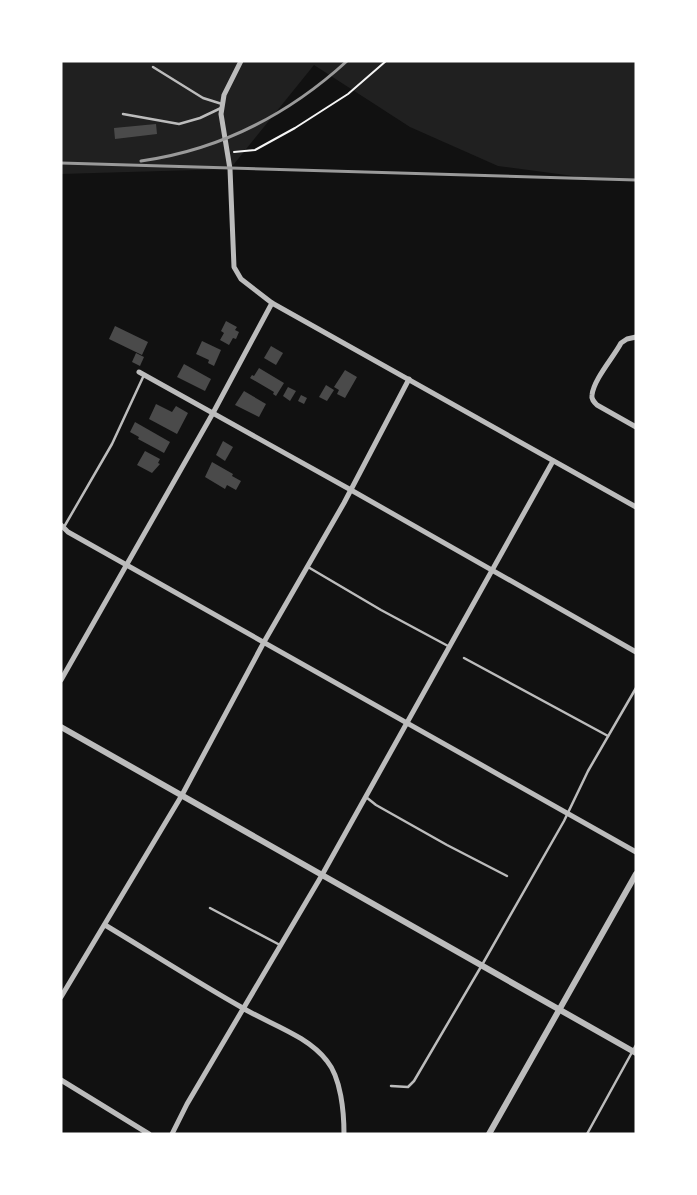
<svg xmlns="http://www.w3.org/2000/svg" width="697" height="1195" font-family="Karla,sans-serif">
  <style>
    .green { fill: #202020 }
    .building { fill: #4a4a4a }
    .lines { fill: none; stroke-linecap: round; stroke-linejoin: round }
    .path { stroke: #f5f5f5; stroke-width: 2 }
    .service { stroke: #bcbcbc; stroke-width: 2.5 }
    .minor { stroke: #bcbcbc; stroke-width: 5 }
    .tertiary { stroke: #bcbcbc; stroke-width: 6 }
    .rail { stroke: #9a9a9a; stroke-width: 3 }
  </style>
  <rect width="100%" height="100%" fill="#111"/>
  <path class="green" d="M 61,61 L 636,61 L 636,180 L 596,179 L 498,166 L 410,127 L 314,65 L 230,169 L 61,174 Z"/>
  <g class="building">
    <path d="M 156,124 L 157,134 L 115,139 L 114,128 Z"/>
    <path d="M 226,321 L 237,327 L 235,330 L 239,332 L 236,339 L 233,338 L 229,345 L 220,340 L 224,333 L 221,331 Z"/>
    <path d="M 115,326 L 148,342 L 142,355 L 109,339 Z"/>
    <path d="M 202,341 L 221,350 L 214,366 L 208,363 L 209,360 L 196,354 Z"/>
    <path d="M 271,346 L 283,353 L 276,365 L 264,358 Z"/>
    <path d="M 136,353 L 144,357 L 140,366 L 132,362 Z"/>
    <path d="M 184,364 L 211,379 L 205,391 L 177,377 Z"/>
    <path d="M 259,368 L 284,383 L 276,396 L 273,394 L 274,392 L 250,378 L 252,375 L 254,376 Z"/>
    <path d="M 345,370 L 357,377 L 345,398 L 337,394 L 339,390 L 334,387 Z"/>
    <path d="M 326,385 L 334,390 L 327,401 L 319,397 Z"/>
    <path d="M 288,387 L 296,391 L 290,401 L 283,396 Z"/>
    <path d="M 244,391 L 266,404 L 259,417 L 235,405 Z"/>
    <path d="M 301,395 L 307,398 L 304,404 L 298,401 Z"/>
    <path d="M 156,404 L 172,412 L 176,406 L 188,413 L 177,434 L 149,419 Z"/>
    <path d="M 135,422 L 170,442 L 164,453 L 138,439 L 139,437 L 130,432 Z"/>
    <path d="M 223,441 L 233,447 L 225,461 L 216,455 Z"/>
    <path d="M 145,451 L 160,459 L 158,463 L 160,464 L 152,473 L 137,465 Z"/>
    <path d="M 212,462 L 233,474 L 232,476 L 241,481 L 236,490 L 227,485 L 225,489 L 205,477 Z"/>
  </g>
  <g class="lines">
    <path class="path" d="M 234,152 L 255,150 L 295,128 L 348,94 L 386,61"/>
    <g class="service">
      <path d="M 153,67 L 203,98 L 222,104"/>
      <path d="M 123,114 L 179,124 L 200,118 L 221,108"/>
      <path d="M 64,527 L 112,444 L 144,375"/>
      <path d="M 308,567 L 381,610 L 448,646"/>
      <path d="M 464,658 L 608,736"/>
      <path d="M 366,797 L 376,805 L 447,845 L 507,876"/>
      <path d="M 210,908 L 280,945"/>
      <path d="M 391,1086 L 408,1087 L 414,1081 L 482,965 L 564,821 L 588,771 L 636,688"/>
      <path d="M 587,1134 L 636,1045"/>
    </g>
    <g class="minor">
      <path d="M 241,61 L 224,95 L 221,114 L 230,169 L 234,267 L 241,279 L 272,303 L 636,507"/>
      <path d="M 636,337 L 627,339 L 621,343 C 613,358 594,379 592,395 C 591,399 594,402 597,405 L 636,427"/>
      <path d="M 139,372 L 351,490 L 636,652"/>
      <path d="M 61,525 L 68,532 L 636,852"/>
      <path d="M 61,680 L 213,413 L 272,303"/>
      <path d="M 105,925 C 150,952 195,981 241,1007 C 269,1024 307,1035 327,1061 C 341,1078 344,1112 344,1134"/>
      <path d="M 61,997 L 182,795 L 264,642 L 344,503 L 409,379"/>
      <path d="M 61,1080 L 149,1134"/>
      <path d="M 172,1134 L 187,1104 L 322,875 L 553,461"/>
    </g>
    <g class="tertiary">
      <path d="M 61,727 L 636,1053"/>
      <path d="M 489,1134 L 636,874"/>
    </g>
    <g class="rail">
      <path d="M 141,161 C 219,150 289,114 347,61"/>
      <path d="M 61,163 L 636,180"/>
    </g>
  </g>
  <rect width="697" height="1195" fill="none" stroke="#ffffff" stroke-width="125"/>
</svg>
